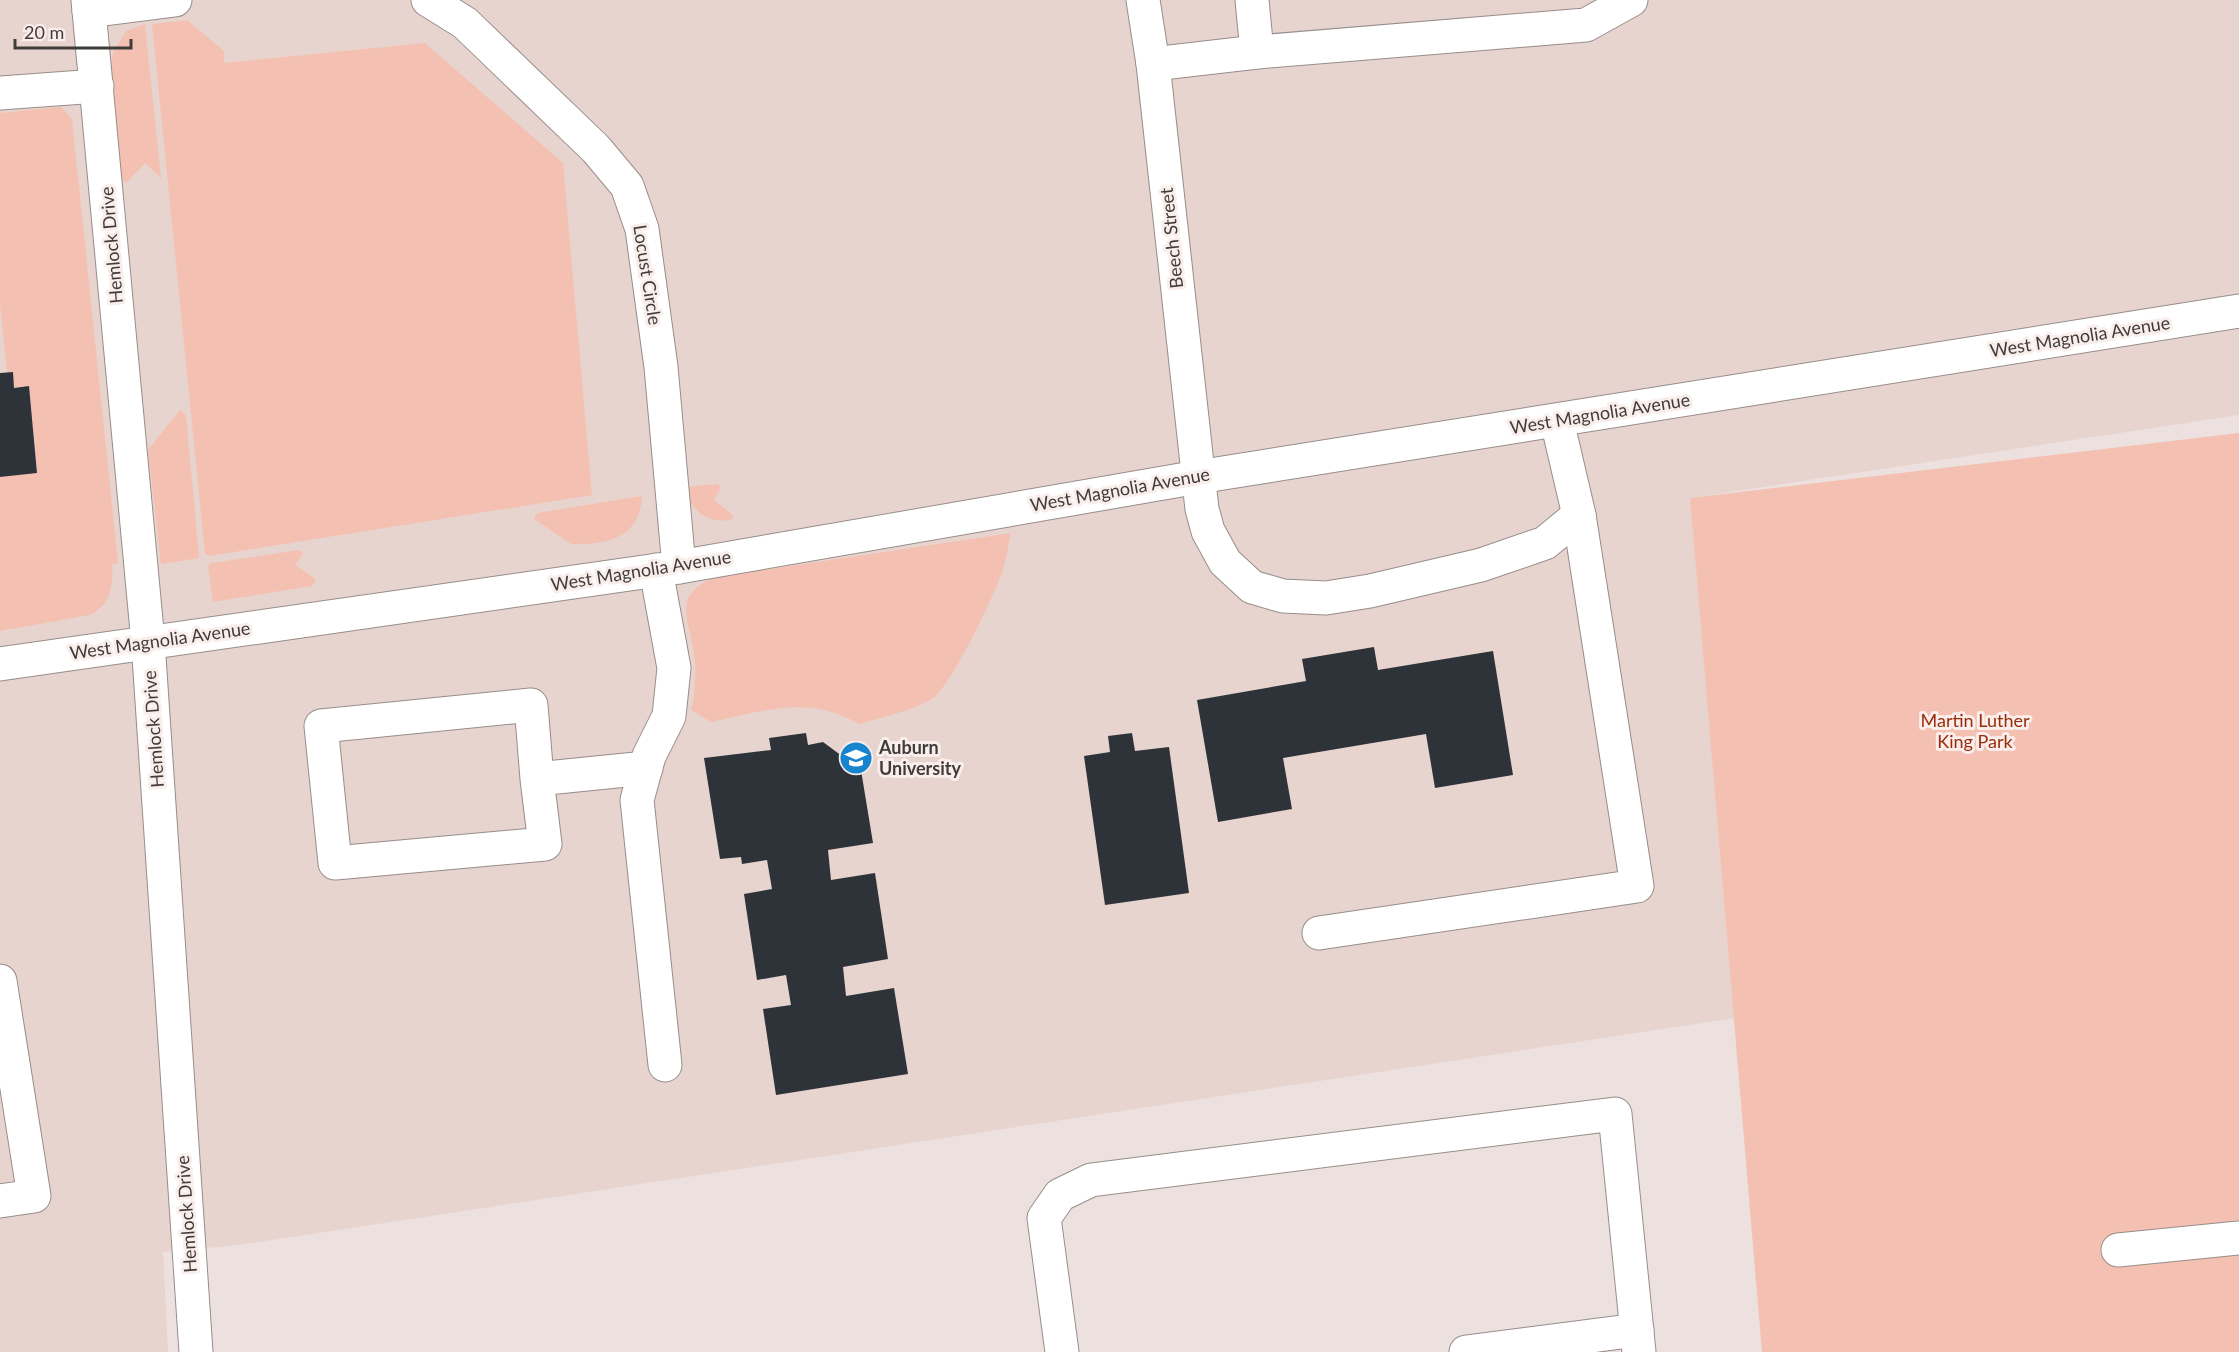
<svg xmlns="http://www.w3.org/2000/svg" width="2239" height="1352" font-family="Lato,sans-serif">
  <style>
    .built { fill: #e7d4ce }
    .green { fill: #f4c0b2 }
    .building { fill: #2d3339 }
    .lines { fill: none; stroke-linecap: round; stroke-linejoin: round }
    .minor-casing { stroke: #978d8a; stroke-width: 35 }
    .minor { stroke: #fff; stroke-width: 33 }
    .labels { text-anchor: middle; stroke-width: 6; stroke-linejoin: round; paint-order: stroke }
    .street-label { font-size: 18px; fill: #403c3a; stroke: #f9eeeb }
    .park-label { font-size: 18px; fill: #992d0b; stroke: #f9eeeb }
    .poi-label { font-size: 18px; font-weight: bold; fill: #403c3a; stroke: #f9eeeb; text-anchor: start }
  </style>
  <rect width="100%" height="100%" fill="#ece1de"/>
  <path class="built" d="M 0,0 L 2239,0 L 2239,415 L 1690,498 L 1735,1018 L 239,1245 L 163,1252 L 168,1352 L 0,1352 Z"/>
  <g class="green">
    <path d="M 187,20 L 224,51 L 224,63 L 425,43 L 563,163 L 592,495 L 209,556 L 205,554 L 152,24 Z"/>
    <path d="M 145,24 L 161,178 L 145,163 L 126,183 L 120,179 L 111,64 L 113,53 L 126,31 Z"/>
    <path d="M 61,107 L 72,119 L 118,563 L 112,565 C 114,586 110,605 90,615 L 0,631 L 0,477 L 37,473 L 29,386 L 14,388 L 7,372 L 0,305 L 0,113 Z"/>
    <path d="M 180,410 L 186,415 L 199,556 L 199,558 L 161,564 L 148,450 Z"/>
    <path d="M 2239,433 L 2239,1352 L 1762,1352 L 1690,498 Z"/>
    <path d="M 717,484 L 721,487 L 714,500 L 733,515 L 733,519 C 709,526 690,510 684,487 Z"/>
    <path d="M 642,496 C 640,538 607,545 571,544 L 534,519 L 537,513 Z"/>
    <path d="M 1011,533 C 1008,545 1007,557 1003,569 C 996,593 951,686 933,698 C 915,710 880,718 859,724 C 808,694 765,711 711,722 L 691,710 C 695,692 697,673 694,654 C 689,619 671,594 716,577 Z"/>
    <path d="M 299,550 L 303,554 L 295,565 L 314,578 L 315,582 L 312,586 L 213,602 L 208,566 L 212,563 Z"/>
  </g>
  <g class="building">
    <path d="M 13,372 L 14,388 L 29,386 L 37,473 L 0,477 L 0,373 Z"/>
    <path d="M 1374,647 L 1378,670 L 1493,651 L 1513,775 L 1435,788 L 1426,734 L 1283,758 L 1292,809 L 1218,822 L 1197,700 L 1306,681 L 1302,659 Z"/>
    <path d="M 806,733 L 808,745 L 823,742 L 846,759 L 859,758 L 873,843 L 828,850 L 831,880 L 875,873 L 888,959 L 843,967 L 846,996 L 894,988 L 908,1074 L 776,1095 L 763,1009 L 791,1005 L 786,975 L 757,980 L 744,894 L 772,889 L 767,860 L 742,864 L 741,857 L 720,859 L 704,758 L 771,750 L 769,738 Z"/>
    <path d="M 1132,733 L 1135,751 L 1169,747 L 1189,893 L 1105,905 L 1084,756 L 1110,752 L 1108,736 Z"/>
  </g>
  <g class="lines">
    <g class="minor-casing">
      <g id="minor">
        <path d="M 88,0 L 148,642 L 196,1352"/>
        <path d="M 428,0 L 465,23 L 596,149 L 627,186 L 642,229 L 661,367 L 679,567"/>
        <path d="M 1143,0 L 1153,64 L 1202,509 L 1208,531 L 1225,562 L 1252,587 L 1283,596 L 1326,598 L 1370,591 L 1481,565 L 1545,543 L 1579,515"/>
        <path d="M 1252,0 L 1257,52"/>
        <path d="M 89,11 L 175,0"/>
        <path d="M 1153,64 L 1257,52 L 1586,25 L 1631,0"/>
        <path d="M 0,93 L 97,86"/>
        <path d="M 656,570 L 674,668 L 669,716 L 649,756 L 637,800 L 665,1065"/>
        <path d="M 0,664 L 679,567 L 1198,477 L 2239,311"/>
        <path d="M 537,779 L 531,705 L 321,726 L 335,863 L 545,844 L 537,779 L 646,768"/>
        <path d="M 1319,933 L 1637,886 L 1579,515 L 1557,421"/>
        <path d="M 0,981 L 34,1196 L 0,1201"/>
        <path d="M 2118,1250 L 2239,1238"/>
        <path d="M 1062,1352 L 1044,1218 L 1060,1195 L 1091,1180 L 1615,1114 L 1639,1352"/>
        <path d="M 1466,1352 L 1637,1330"/>
      </g>
    </g>
    <use href="#minor" class="minor"/>
  </g>
  <defs>
    <g id="university-disc" transform="scale(1.725)"><circle r="9.5" fill="#1784ce" stroke="#f9eeeb"/><path d="M0-5L7-2L0 1L-7-2ZM-4 1L0 2.5L4 1V4Q0 6-4 4Z" fill="#fff"/></g>
  </defs>
  <g fill-rule="evenodd">
    <use href="#university-disc" x="856" y="758"/>
  </g>
  <g class="labels">
    <g class="street-label">
      <text transform="translate(1172 238) rotate(-96)" y="6">Beech Street</text>
      <text transform="translate(112 245) rotate(-95)" y="6">Hemlock Drive</text>
      <text transform="translate(647 275) rotate(81)" y="6">Locust Circle</text>
      <text transform="translate(2080 337) rotate(-9)" y="6">West Magnolia Avenue</text>
      <text transform="translate(1600 414) rotate(-9)" y="6">West Magnolia Avenue</text>
      <text transform="translate(1120 490) rotate(-10)" y="6">West Magnolia Avenue</text>
      <text transform="translate(641 571) rotate(-9)" y="6">West Magnolia Avenue</text>
      <text transform="translate(160 641) rotate(-8)" y="6">West Magnolia Avenue</text>
      <text transform="translate(154 729) rotate(-94)" y="6">Hemlock Drive</text>
      <text transform="translate(187 1214) rotate(-94)" y="6">Hemlock Drive</text>
    </g>
    <g class="park-label">
      <text x="1975" y="727">Martin Luther<tspan x="1975" dy="21">King Park</tspan></text>
    </g>
    <g class="poi-label">
      <text x="879" y="754">Auburn<tspan x="879" dy="21">University</tspan></text>
    </g>
  </g>
  <path d="M15 39v9h116v-9" fill="none" stroke="#403c3a" stroke-width="3"/>
  <text x="24" y="39" font-size="18" fill="#403c3a" stroke="#f9eeeb" stroke-width="4.5" paint-order="stroke">20 m</text>
</svg>
